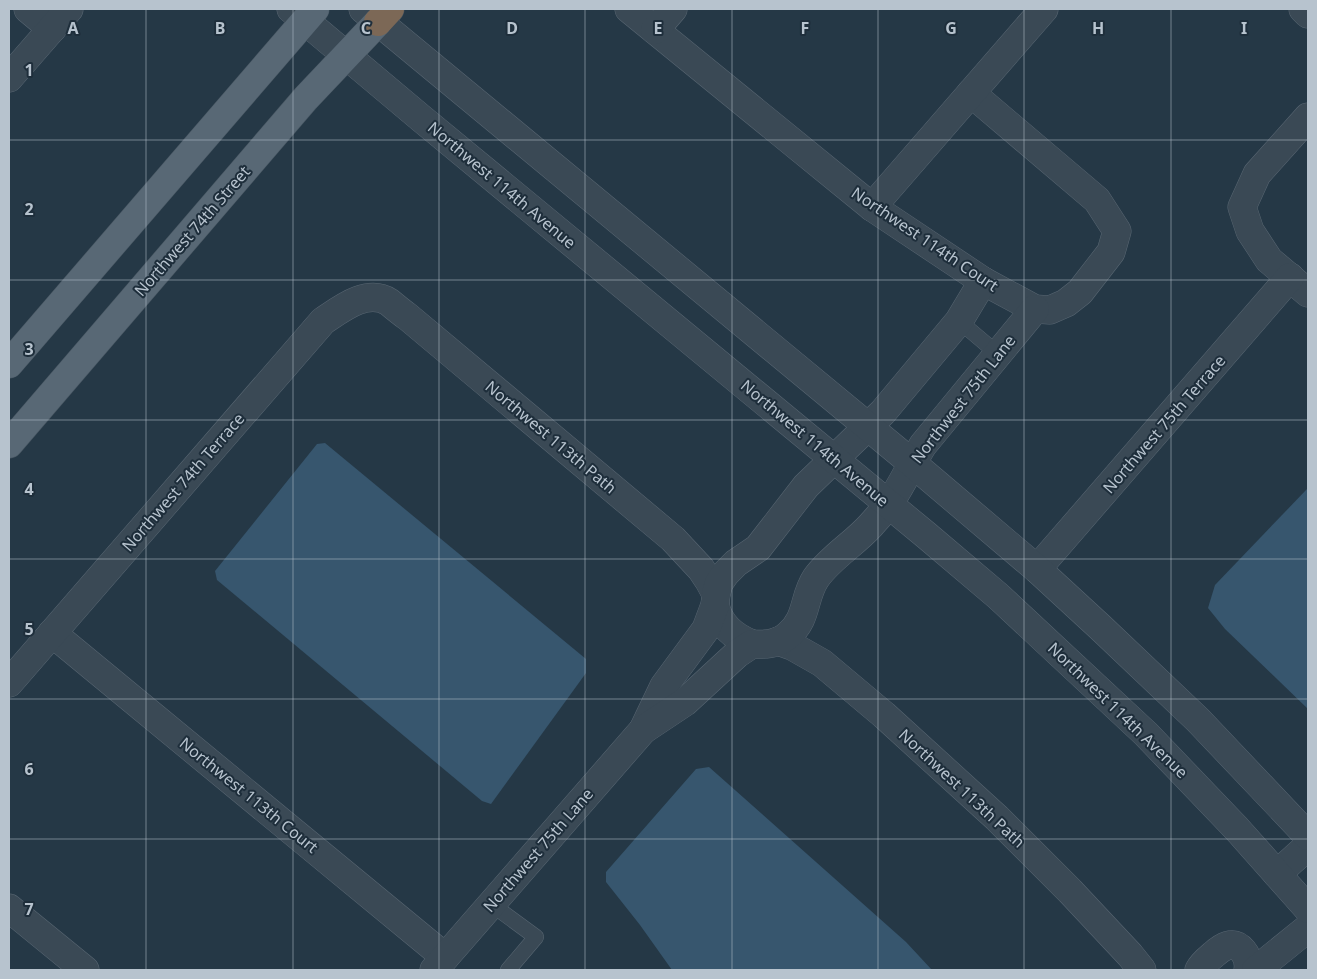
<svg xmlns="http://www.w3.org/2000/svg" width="1317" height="979" font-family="'Noto Sans',sans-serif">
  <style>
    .water { fill: #37566e }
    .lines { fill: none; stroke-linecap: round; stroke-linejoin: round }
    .service-casing { stroke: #586672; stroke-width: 16 }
    .minor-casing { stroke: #586672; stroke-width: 29 }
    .tertiary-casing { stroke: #586672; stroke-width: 29 }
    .primary-casing { stroke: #465561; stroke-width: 29 }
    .motorway-casing { stroke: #445360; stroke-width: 29 }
    .service { stroke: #3a4955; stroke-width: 15 }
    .minor { stroke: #3a4955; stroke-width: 28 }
    .tertiary { stroke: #3a4955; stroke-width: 28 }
    .primary { stroke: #586875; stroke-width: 28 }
    .motorway { stroke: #7c6856; stroke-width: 28 }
    .grid { fill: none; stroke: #b7c3ce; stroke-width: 1; stroke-opacity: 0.55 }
    .labels { text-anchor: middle; stroke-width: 4; stroke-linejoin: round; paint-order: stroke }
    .street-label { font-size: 16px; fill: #b7c3ce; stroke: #1e2e3b }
    .grid-label { font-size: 16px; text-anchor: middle; font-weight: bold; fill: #b7c3ce; stroke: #1e2e3b; stroke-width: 4; stroke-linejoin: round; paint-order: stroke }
  </style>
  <rect width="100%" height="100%" fill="#253846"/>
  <g class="water">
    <path d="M 325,443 L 586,659 L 586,673 L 491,804 L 482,801 L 217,580 L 215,571 L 317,444 Z"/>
    <path d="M 1307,489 L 1308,490 L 1308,709 L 1225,629 L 1208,608 L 1215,585 Z"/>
    <path d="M 709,767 L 906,942 L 932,970 L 672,970 L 640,925 L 606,882 L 606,872 L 696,769 Z"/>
  </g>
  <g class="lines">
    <g class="service-casing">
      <g id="service">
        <path d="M 959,321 L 998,354"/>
        <path d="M 491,904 L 536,937 L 508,970"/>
      </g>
    </g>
    <g class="minor-casing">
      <g id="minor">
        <path d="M 28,9 L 52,29"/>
        <path d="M 629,9 L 872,207 L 983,281 L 1035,309 L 1050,310 L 1066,303 L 1080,292 L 1111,252 L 1117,231 L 1097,200 L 971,93"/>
        <path d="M 1303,9 L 1308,14"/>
        <path d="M 655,30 L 673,9"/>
        <path d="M 9,78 L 69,9"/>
        <path d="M 1308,117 L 1257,174 L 1242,207 L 1250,231 L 1269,260 L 1308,293"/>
        <path d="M 872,207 L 1044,9"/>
        <path d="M 1037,569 L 1290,277"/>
        <path d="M 715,605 C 719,624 734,637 752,644"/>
        <path d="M 52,633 L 445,957"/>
        <path d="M 778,641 L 792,646 L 822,663 L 884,715 L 997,818 L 1070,891 L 1130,955 L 1142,970"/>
        <path d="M 9,683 L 323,321 C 341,309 367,288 389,302 C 395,307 401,312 408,317 L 673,539 L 701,569 L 709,581 L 716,594"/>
        <path d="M 643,730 L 664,686 L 706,629 L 715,605 L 716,594 L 719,583 L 726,573 L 736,563 L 758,548 L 806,486 L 883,412 L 959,321 L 983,281"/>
        <path d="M 1277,874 L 1308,846"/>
        <path d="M 9,908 L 85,970"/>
        <path d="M 434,970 L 643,730 L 685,702 L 737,654 L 752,644 C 764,645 779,644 788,635 C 808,619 803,597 816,578 C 831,557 854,544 871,525 C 877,518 883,512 888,505 C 901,487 911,464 923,445 L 1035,309"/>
        <path d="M 1199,970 C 1202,964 1207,960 1213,955 C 1222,947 1233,939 1243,951 C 1248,957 1249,963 1248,970"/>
        <path d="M 1256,970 L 1308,928"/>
      </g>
    </g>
    <g class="tertiary-casing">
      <g id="tertiary">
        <path d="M 291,9 L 422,119 L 926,535 L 998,596 L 1146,734 L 1237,829 L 1308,909"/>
        <path d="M 363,9 L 912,463 L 1037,569 L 1100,627 L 1198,720 L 1308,836"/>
      </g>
    </g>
    <g class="primary-casing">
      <g id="primary">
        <path d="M 9,364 L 315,9"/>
        <path d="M 9,444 L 306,98 L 378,22"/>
      </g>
    </g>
    <g class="motorway-casing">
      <path id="motorway" d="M 378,22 L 390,9"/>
    </g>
    <use href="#service" class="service"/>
    <use href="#minor" class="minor"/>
    <use href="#tertiary" class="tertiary"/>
    <use href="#primary" class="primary"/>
    <use href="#motorway" class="motorway"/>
  </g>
  <path class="grid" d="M 146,9 L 146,970M 293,9 L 293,970M 439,9 L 439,970M 585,9 L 585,970M 732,9 L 732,970M 878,9 L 878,970M 1024,9 L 1024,970M 1171,9 L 1171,970M 9,140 L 1308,140M 9,280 L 1308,280M 9,420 L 1308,420M 9,559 L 1308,559M 9,699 L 1308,699M 9,839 L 1308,839"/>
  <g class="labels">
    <g class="street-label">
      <text transform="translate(502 185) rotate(40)" y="6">Northwest 114th Avenue</text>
      <text transform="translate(192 231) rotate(-49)" y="6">Northwest 74th Street</text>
      <text transform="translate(925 239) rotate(34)" y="6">Northwest 114th Court</text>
      <text transform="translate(963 399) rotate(-52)" y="6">Northwest 75th Lane</text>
      <text transform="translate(1164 424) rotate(-49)" y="6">Northwest 75th Terrace</text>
      <text transform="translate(551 437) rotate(40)" y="6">Northwest 113th Path</text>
      <text transform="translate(815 443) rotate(40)" y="6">Northwest 114th Avenue</text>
      <text transform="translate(183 482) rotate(-49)" y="6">Northwest 74th Terrace</text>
      <text transform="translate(1118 710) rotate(44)" y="6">Northwest 114th Avenue</text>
      <text transform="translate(962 788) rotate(43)" y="6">Northwest 113th Path</text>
      <text transform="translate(249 795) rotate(39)" y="6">Northwest 113th Court</text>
      <text transform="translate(538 850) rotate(-49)" y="6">Northwest 75th Lane</text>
    </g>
  </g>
  <g class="grid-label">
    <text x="73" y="34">A</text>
    <text x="220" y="34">B</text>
    <text x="366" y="34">C</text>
    <text x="512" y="34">D</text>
    <text x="658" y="34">E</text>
    <text x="805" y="34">F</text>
    <text x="951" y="34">G</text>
    <text x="1098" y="34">H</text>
    <text x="1244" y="34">I</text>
    <text x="29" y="76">1</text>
    <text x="29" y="215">2</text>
    <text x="29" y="355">3</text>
    <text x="29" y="495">4</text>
    <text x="29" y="635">5</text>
    <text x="29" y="775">6</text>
    <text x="29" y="915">7</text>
  </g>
  <rect width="1317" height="979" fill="none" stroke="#b7c3ce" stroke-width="20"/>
</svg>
